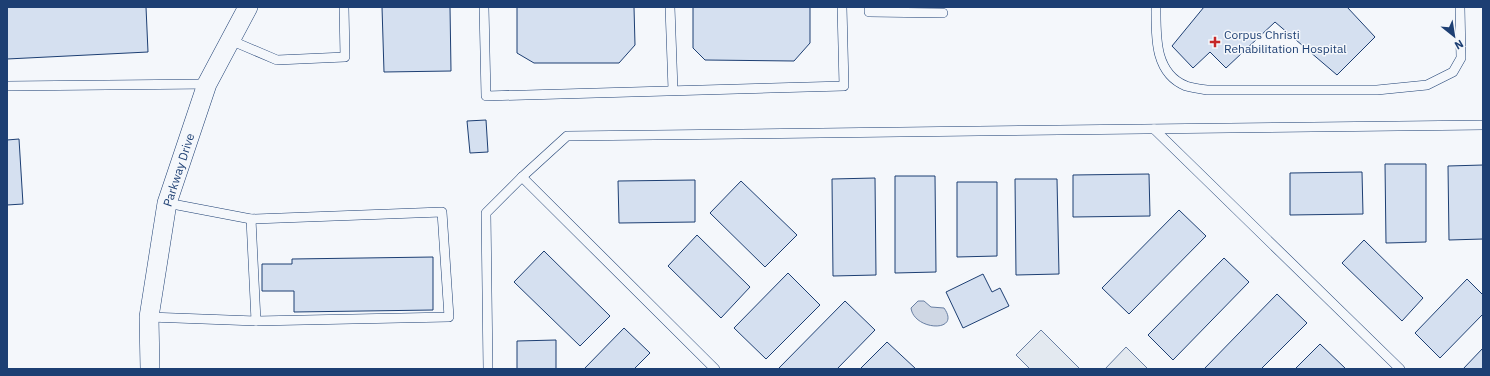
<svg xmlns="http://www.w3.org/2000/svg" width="1490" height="376" font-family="'IBM Plex Sans',sans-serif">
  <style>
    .green { fill: #e3e9f0; stroke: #687fa3 }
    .water { fill: #cfd7e4; stroke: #687fa3 }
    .building { fill: #d5e0f0; stroke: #1d3f73 }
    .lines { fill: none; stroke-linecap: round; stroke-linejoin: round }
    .service-casing { stroke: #1d3f73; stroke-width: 10 }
    .minor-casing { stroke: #1d3f73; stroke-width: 20 }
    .service { stroke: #f4f7fb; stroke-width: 9 }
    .minor { stroke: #f4f7fb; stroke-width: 19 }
    .poi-dot { fill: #c62828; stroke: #f4f7fb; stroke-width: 1.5 }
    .labels { text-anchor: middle; stroke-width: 3; stroke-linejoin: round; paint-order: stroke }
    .poi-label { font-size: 12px; fill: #1d3f73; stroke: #f4f7fb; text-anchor: start }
    .street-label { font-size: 12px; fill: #1d3f73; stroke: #f4f7fb }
  </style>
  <rect width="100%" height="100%" fill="#f4f7fb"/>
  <g class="green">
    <path d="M 1041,330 L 1080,369 L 1030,369 L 1016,355 Z"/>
    <path d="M 1126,347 L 1148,369 L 1105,369 Z"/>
  </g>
  <path class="water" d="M 918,301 L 924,301 L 931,307 L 944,308 C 962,333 914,331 911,308 Z"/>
  <g class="building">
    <path d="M 7,7 L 146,7 L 148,52 L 7,59 Z"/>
    <path d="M 382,7 L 450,7 L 451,71 L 384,72 Z"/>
    <path d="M 517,7 L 634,7 L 635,45 L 619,63 L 534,63 L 517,53 Z"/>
    <path d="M 693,7 L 810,7 L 810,43 L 794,61 L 705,60 L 693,48 Z"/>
    <path d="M 1204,7 L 1347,7 L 1375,37 L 1337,75 L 1275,22 L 1226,68 L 1210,52 L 1193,68 L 1172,46 Z"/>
    <path d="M 486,120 L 488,152 L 470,153 L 467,121 Z"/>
    <path d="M 19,139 L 23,204 L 7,205 L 7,140 Z"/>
    <path d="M 1385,164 L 1426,164 L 1426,242 L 1386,243 Z"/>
    <path d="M 1483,165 L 1483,239 L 1449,240 L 1448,166 Z"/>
    <path d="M 1362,172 L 1363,214 L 1290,215 L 1290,173 Z"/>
    <path d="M 1149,174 L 1150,216 L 1073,217 L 1073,175 Z"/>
    <path d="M 895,176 L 935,176 L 936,272 L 895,273 Z"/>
    <path d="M 875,178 L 876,275 L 833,276 L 832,179 Z"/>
    <path d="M 1015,179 L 1057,179 L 1059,274 L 1016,275 Z"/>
    <path d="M 695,180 L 695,222 L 619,223 L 618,181 Z"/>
    <path d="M 741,181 L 797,235 L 765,267 L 710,213 Z"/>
    <path d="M 957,182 L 997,182 L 997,256 L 957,257 Z"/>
    <path d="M 1179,210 L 1206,236 L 1129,314 L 1102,288 Z"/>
    <path d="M 697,235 L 750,287 L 721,318 L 668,266 Z"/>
    <path d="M 1364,240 L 1423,298 L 1402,321 L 1342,263 Z"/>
    <path d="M 544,251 L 610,316 L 580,346 L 514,282 Z"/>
    <path d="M 433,257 L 433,310 L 294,312 L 294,291 L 262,291 L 262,264 L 292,264 L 292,259 Z"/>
    <path d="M 1224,258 L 1249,282 L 1173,360 L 1148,335 Z"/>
    <path d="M 788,273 L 820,305 L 766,359 L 734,328 Z"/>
    <path d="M 983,274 L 992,292 L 1000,288 L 1009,306 L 963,328 L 946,292 Z"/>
    <path d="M 1467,279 L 1483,295 L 1483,314 L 1440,358 L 1415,333 Z"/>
    <path d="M 1277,294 L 1307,323 L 1261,369 L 1204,369 Z"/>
    <path d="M 845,301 L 875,330 L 837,369 L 778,369 Z"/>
    <path d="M 624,328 L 650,353 L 634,369 L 584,369 Z"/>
    <path d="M 556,340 L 556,369 L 517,369 L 517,341 Z"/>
    <path d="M 887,342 L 916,369 L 860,369 Z"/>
    <path d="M 1320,344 L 1346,369 L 1295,369 Z"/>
    <path d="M 1483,348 L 1483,369 L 1463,369 Z"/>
  </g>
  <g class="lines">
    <g class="service-casing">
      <g id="service">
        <path d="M 484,7 L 486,96 L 844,86 L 842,7"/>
        <path d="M 670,7 L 673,90"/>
        <path d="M 869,7 L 869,12 L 943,13"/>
        <path d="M 1156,7 C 1156,36 1154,73 1186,86 C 1193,88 1200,89 1207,90 L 1377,90 L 1427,85 L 1453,72 L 1461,58 L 1460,7"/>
        <path d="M 230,40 L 277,60 L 345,57 L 344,7"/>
        <path d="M 7,86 L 207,84"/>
        <path d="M 1154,129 L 1400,369"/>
        <path d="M 522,177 L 715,369"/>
        <path d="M 251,219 L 256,321"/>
        <path d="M 149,317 L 256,321 L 449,317 L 442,212 L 251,219 L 167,203"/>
        <path d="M 488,369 L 486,213 L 522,177 L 567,136 L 1483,125"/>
      </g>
    </g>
    <g class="minor-casing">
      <path id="minor" d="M 150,369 L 149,317 L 167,203 L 207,84 L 248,7"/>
    </g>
    <use href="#service" class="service"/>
    <use href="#minor" class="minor"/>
  </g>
  <path class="poi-dot" d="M1213 36h4v4h4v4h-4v4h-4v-4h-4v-4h4z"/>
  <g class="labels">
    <g class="poi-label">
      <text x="1224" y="39">Corpus Christi<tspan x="1224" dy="14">Rehabilitation Hospital</tspan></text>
    </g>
    <g class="street-label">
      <text transform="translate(179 170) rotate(-72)" y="4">Parkway Drive</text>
    </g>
  </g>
  <rect width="1490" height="376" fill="none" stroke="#1d3f73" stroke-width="16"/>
  <g transform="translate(1454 36) rotate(150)" stroke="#f4f7fb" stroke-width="3" paint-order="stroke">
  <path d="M0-3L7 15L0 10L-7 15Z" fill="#1d3f73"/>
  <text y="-6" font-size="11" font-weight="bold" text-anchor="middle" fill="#1d3f73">N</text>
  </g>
</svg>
